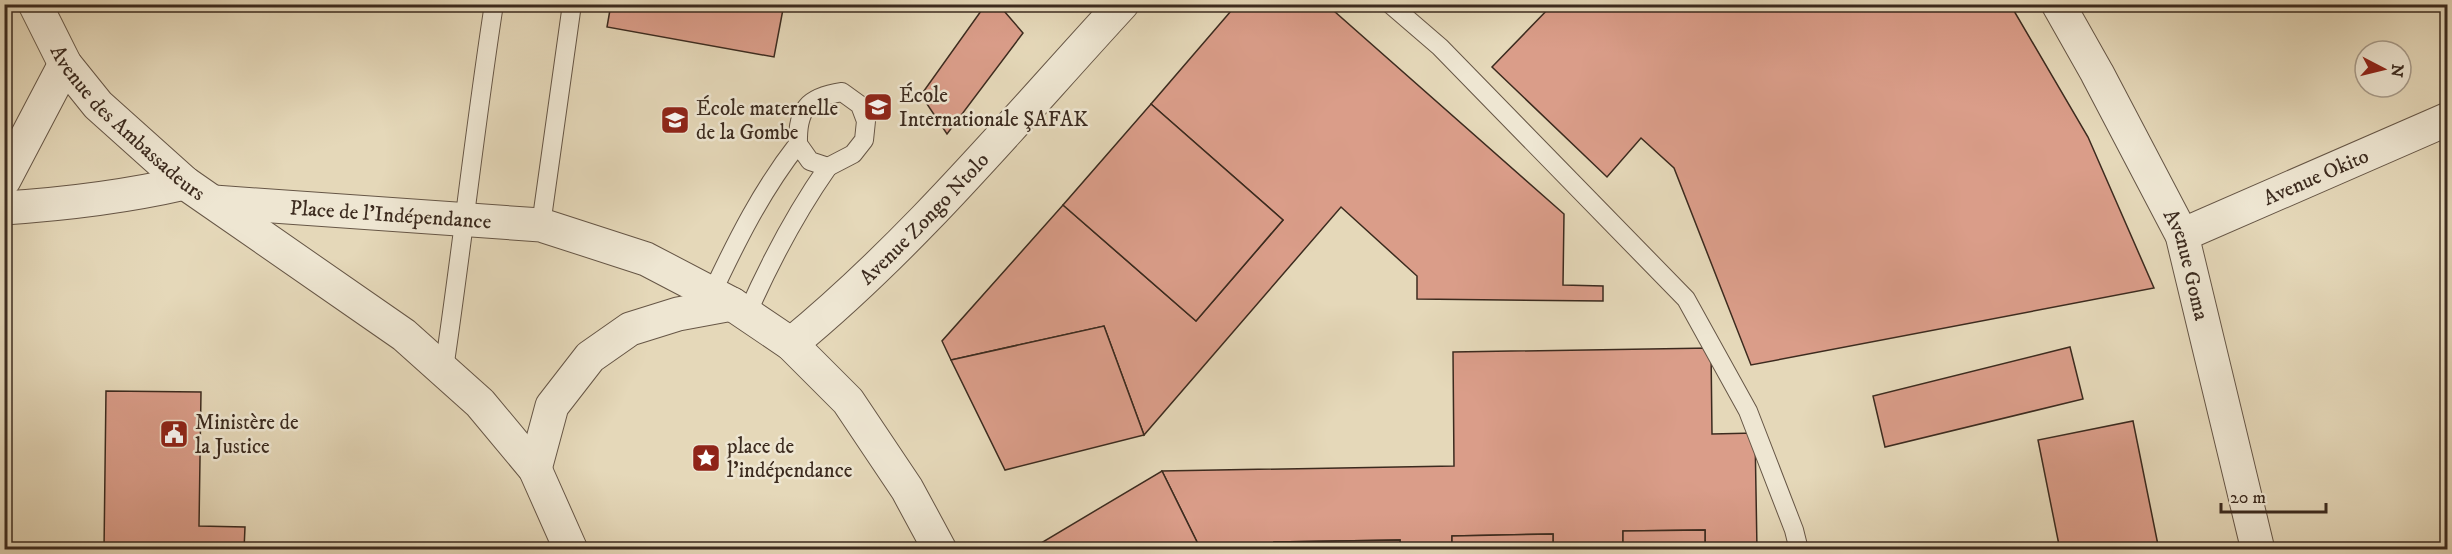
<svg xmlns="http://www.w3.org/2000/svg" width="2452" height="554" font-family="'IM FELL DW Pica',serif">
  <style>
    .building { fill: #da9d89; stroke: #3c2b1f; stroke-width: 1.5 }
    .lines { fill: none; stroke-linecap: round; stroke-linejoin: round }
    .service-casing { stroke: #665646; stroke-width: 20 }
    .minor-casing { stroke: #665646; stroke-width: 35 }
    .tertiary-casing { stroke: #665646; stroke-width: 35 }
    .service { stroke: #eee6d2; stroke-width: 18 }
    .minor { stroke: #eee6d2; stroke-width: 33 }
    .tertiary { stroke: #eee6d2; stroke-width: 33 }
    .labels { text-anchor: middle; stroke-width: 5; stroke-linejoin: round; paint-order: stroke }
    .poi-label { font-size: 21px; fill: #3c2b1f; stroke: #eee6d2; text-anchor: start }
    .street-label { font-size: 21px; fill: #3c2b1f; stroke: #eee6d2 }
  </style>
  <rect width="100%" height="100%" fill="#e5d8b9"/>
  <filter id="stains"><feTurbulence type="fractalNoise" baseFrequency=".00333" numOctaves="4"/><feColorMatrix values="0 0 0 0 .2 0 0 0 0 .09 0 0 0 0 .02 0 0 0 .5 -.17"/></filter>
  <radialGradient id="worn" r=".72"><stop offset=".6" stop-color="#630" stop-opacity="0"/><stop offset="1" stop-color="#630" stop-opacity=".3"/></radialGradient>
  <g class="building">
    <path d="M 404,4 L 450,4 L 450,9 Z"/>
    <path d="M 611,4 L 784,4 L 774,57 L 607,27 Z"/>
    <path d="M 986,4 L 998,4 L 1023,33 L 947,134 L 921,95 Z"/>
    <path d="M 1237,4 L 1326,4 L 1564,214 L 1563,285 L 1603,286 L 1603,301 L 1417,299 L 1417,276 L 1341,207 L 1144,435 L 1104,326 L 951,360 L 942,341 L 1063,205 L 1196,321 L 1283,220 L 1151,104 Z"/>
    <path d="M 1553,4 L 2010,4 L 2088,137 L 2154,288 L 1751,365 L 1674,168 L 1641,138 L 1607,177 L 1492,67 Z"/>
    <path d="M 1151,104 L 1283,220 L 1196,321 L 1063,205 Z"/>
    <path d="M 1104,326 L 1144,435 L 1005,470 L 951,360 Z"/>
    <path d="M 2070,347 L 2083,399 L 1885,447 L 1873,396 Z"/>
    <path d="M 1711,348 L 1712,434 L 1755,433 L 1757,550 L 1705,550 L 1705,530 L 1623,531 L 1623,550 L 1553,550 L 1553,534 L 1452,536 L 1452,550 L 1400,550 L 1400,540 L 1274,542 L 1274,550 L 1201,550 L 1162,471 L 1454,466 L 1453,352 Z"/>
    <path d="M 106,391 L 201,392 L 199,526 L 245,527 L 244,550 L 104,550 Z"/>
    <path d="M 2133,421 L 2158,545 L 2136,550 L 2060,550 L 2038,440 Z"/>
    <path d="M 1162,471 L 1201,550 L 1044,550 L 1041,543 Z"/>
    <path d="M 1705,530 L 1705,550 L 1623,550 L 1623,531 Z"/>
    <path d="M 1553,534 L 1553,550 L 1452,550 L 1452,536 Z"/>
    <path d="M 1400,540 L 1400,550 L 1274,550 L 1274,542 Z"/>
  </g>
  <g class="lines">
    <g class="service-casing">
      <g id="service">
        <path d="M 1390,4 L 1440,47 L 1686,299 L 1748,411 L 1794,530 L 1799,550"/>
        <path d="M 798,144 C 797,109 808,97 842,92 L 860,105 L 866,121 L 864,140 L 853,154 L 828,167"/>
        <path d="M 541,225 L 572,4"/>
        <path d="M 712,293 C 737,240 762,190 798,144 L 810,161 L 828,167 C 795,214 770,262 747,314"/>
        <path d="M 444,369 C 462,248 475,126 494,4"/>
      </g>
    </g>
    <g class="minor-casing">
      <g id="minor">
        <path id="s1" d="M 2058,4 L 2097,73 L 2182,235 L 2258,550"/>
        <path d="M 4,180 L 65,64"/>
        <path d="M 4,208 C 66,204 124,197 185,183"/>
        <path id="s2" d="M 2182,235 L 2448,119"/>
        <path id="s3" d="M 791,344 C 913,244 1015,120 1122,4"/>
      </g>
    </g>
    <g class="tertiary-casing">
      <g id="tertiary">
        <path id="s4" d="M 35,4 L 65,64 L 98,105 L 185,183 L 404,335 L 480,403 L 535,469 L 571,550"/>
        <path id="s5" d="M 214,202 L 541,225 L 646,259 L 732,304 L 791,344 L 848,401 L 907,489 L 940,550"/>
        <path d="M 535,469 L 552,406 L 590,357 L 630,329 L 678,314 L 732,304"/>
      </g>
    </g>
    <use href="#service" class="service"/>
    <use href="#minor" class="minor"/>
    <use href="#tertiary" class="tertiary"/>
  </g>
  <defs>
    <g id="school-square" transform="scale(1.5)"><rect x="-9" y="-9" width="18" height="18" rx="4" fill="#8f2418" stroke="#eee6d2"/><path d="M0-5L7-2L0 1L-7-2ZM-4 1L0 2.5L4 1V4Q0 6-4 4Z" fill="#fff"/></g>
    <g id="civic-square" transform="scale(1.5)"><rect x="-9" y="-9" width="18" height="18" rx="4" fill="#8f2418" stroke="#eee6d2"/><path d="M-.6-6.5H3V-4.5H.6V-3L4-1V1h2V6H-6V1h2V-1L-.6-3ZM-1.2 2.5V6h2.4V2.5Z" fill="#fff"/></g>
    <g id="sight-square" transform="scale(1.5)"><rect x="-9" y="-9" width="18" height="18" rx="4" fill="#8f2418" stroke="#eee6d2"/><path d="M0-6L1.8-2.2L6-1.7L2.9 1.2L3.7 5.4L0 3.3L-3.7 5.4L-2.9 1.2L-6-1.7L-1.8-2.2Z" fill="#fff"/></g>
  </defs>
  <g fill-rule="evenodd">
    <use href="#school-square" x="878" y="107"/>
    <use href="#school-square" x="675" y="120"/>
    <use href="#civic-square" x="174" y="434"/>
    <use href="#sight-square" x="706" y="458"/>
  </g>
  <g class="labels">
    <g class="poi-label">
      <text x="899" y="102">École<tspan x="899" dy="24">Internationale ŞAFAK</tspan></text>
      <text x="696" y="115">École maternelle<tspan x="696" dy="24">de la Gombe</tspan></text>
      <text x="195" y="429">Ministère de<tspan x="195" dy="24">la Justice</tspan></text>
      <text x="727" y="453">place de<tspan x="727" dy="24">l'indépendance</tspan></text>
    </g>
    <g class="street-label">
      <text dy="7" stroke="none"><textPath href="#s4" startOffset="153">Avenue des Ambassadeurs</textPath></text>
      <text dy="7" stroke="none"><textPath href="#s2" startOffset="146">Avenue Okito</textPath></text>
      <text dy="7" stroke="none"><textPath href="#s5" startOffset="177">Place de l'Indépendance</textPath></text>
      <text dy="7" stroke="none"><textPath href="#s3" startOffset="183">Avenue Zongo Ntolo</textPath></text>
      <text dy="7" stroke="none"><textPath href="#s1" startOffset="292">Avenue Goma</textPath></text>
    </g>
  </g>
  <rect width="2452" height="554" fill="none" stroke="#e5d8b9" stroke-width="24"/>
  <rect x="6" y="6" width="2440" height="542" fill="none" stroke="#3c2b1f" stroke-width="3"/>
  <rect x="12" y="12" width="2428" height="530" fill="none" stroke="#3c2b1f" stroke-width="1.5"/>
  <g transform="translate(2383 69) rotate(97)"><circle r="28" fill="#eee6d2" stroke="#a79b8a" stroke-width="1.5"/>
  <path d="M0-4.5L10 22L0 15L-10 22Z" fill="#8f2418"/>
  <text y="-9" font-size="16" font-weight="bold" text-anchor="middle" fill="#3c2b1f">N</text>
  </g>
  <path d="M2221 503v9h105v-9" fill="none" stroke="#3c2b1f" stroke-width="3"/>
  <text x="2230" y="503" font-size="18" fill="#3c2b1f" stroke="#eee6d2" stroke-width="4.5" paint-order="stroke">20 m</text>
  <rect width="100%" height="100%" filter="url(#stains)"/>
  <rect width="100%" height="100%" fill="url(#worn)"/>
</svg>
